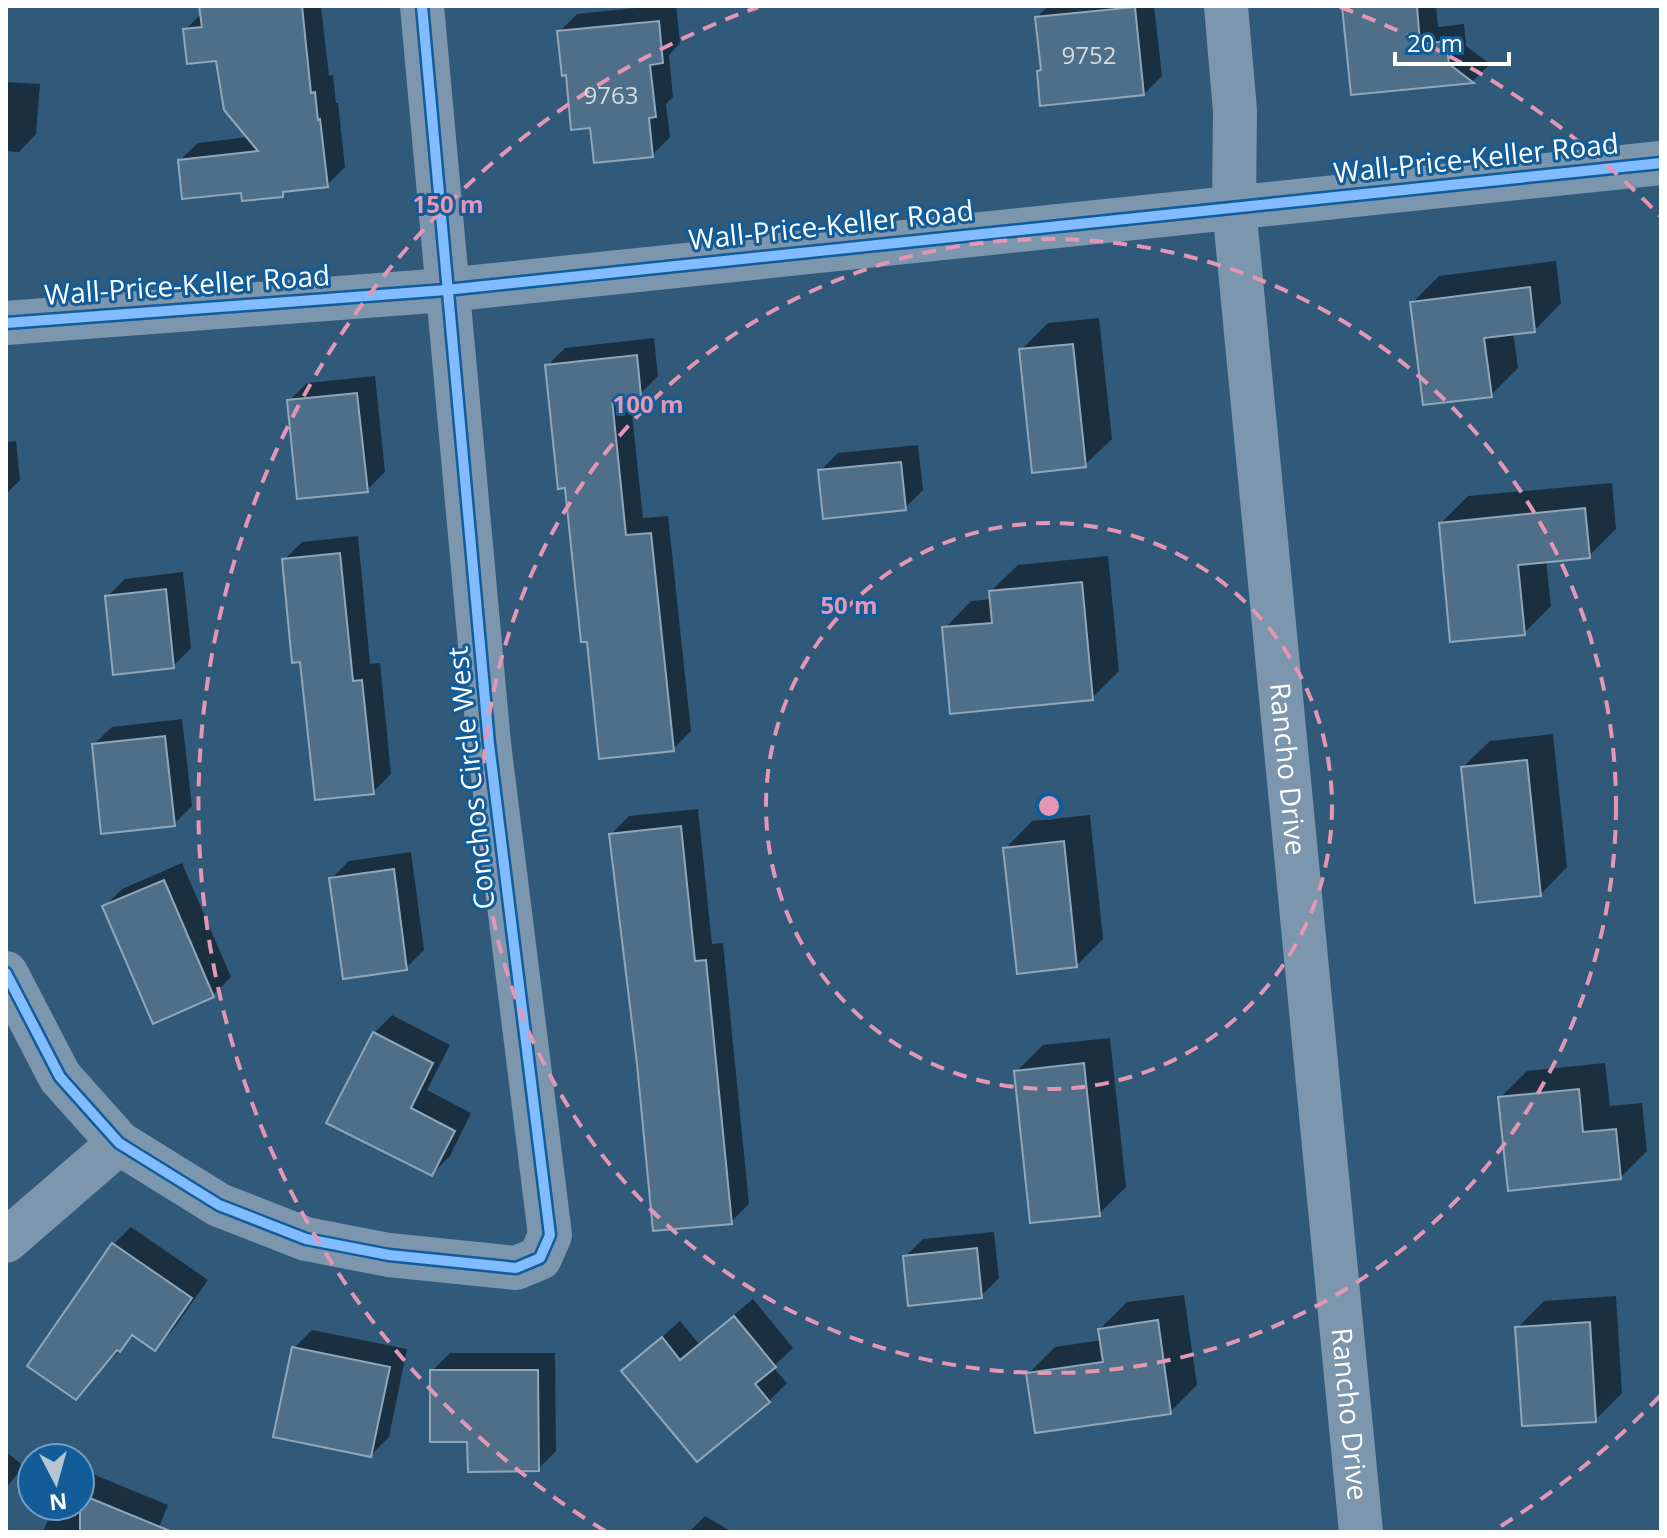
<svg xmlns="http://www.w3.org/2000/svg" width="1667" height="1538" font-family="'Open Sans',sans-serif">
  <style>
    .shadow { fill: #0007 }
    .building { fill: #4f6f89; stroke: #90a7b9; stroke-width: 2 }
    .lines { fill: none; stroke-linecap: round; stroke-linejoin: round }
    .minor { stroke: #7b96ad; stroke-width: 44 }
    .cycleway-casing { stroke: #125d99; stroke-width: 15 }
    .cycleway { stroke: #80bcff; stroke-width: 10 }
    .ring { fill: none; stroke: #e497b5; stroke-width: 4; stroke-dasharray: 14 10 }
    .labels { text-anchor: middle; stroke-width: 6; stroke-linejoin: round; paint-order: stroke }
    .number-label { font-size: 24px; fill: #d3dbe2 }
    .street-label { font-size: 28px; fill: #fff; stroke: #125d99 }
    .centre { fill: #e497b5; stroke: #125d99; stroke-width: 4 }
    .ring-label { font-size: 24px; text-anchor: middle; font-weight: bold; fill: #e497b5; stroke: #125d99; stroke-width: 6; stroke-linejoin: round; paint-order: stroke }
  </style>
  <rect width="100%" height="100%" fill="#315a7a"/>
  <g class="shadow">
    <path d="M 201,6 L 321,6 L 329,76 L 333,75 L 336,103 L 338,103 L 345,167 L 327,185 L 288,189 L 282,195 L 180,160 L 198,143 L 248,137 L 218,59 L 185,30 L 202,13 Z"/>
    <path d="M 655,6 L 676,6 L 680,43 L 669,55 L 673,97 L 666,104 L 670,137 L 652,155 L 592,126 L 568,73 L 559,32 L 577,14 Z"/>
    <path d="M 1048,6 L 1154,6 L 1162,76 L 1144,94 L 1039,71 L 1042,68 L 1037,17 Z"/>
    <path d="M 1344,6 L 1436,6 L 1438,27 L 1464,24 L 1466,46 L 1490,64 L 1473,81 L 1352,92 Z"/>
    <path d="M 6,82 L 40,84 L 36,134 L 19,152 L 6,151 Z"/>
    <path d="M 1556,261 L 1561,303 L 1535,330 L 1513,332 L 1518,368 L 1491,395 L 1412,303 L 1439,276 Z"/>
    <path d="M 1099,318 L 1112,439 L 1085,465 L 1021,350 L 1048,323 Z"/>
    <path d="M 654,338 L 658,376 L 640,394 L 630,395 L 643,518 L 668,516 L 691,731 L 673,749 L 589,640 L 547,366 L 565,348 Z"/>
    <path d="M 375,376 L 385,472 L 367,490 L 289,401 L 307,383 Z"/>
    <path d="M 16,441 L 20,480 L 6,494 L 6,442 Z"/>
    <path d="M 918,445 L 923,490 L 905,508 L 820,471 L 838,453 Z"/>
    <path d="M 1612,483 L 1616,529 L 1589,556 L 1546,560 L 1551,606 L 1524,633 L 1441,523 L 1468,496 Z"/>
    <path d="M 358,536 L 370,664 L 380,663 L 391,774 L 373,792 L 302,660 L 284,560 L 302,542 Z"/>
    <path d="M 1108,556 L 1119,671 L 1092,698 L 945,628 L 971,601 L 992,599 L 991,591 L 1018,565 Z"/>
    <path d="M 183,572 L 191,648 L 173,666 L 107,597 L 125,579 Z"/>
    <path d="M 182,719 L 192,806 L 174,824 L 94,744 L 112,727 Z"/>
    <path d="M 1553,734 L 1567,867 L 1541,894 L 1463,767 L 1490,741 Z"/>
    <path d="M 698,809 L 712,944 L 723,943 L 749,1204 L 731,1222 L 639,1064 L 611,834 L 629,816 Z"/>
    <path d="M 1090,815 L 1103,939 L 1076,966 L 1006,848 L 1032,821 Z"/>
    <path d="M 411,852 L 424,950 L 406,968 L 331,879 L 349,861 Z"/>
    <path d="M 182,863 L 231,977 L 213,995 L 154,1021 L 104,907 L 122,889 Z"/>
    <path d="M 392,1015 L 450,1045 L 427,1090 L 471,1113 L 450,1156 L 432,1174 L 374,1033 Z"/>
    <path d="M 1110,1038 L 1126,1187 L 1099,1214 L 1016,1072 L 1043,1045 Z"/>
    <path d="M 1605,1063 L 1610,1106 L 1642,1103 L 1647,1151 L 1620,1178 L 1500,1098 L 1527,1071 Z"/>
    <path d="M 131,1227 L 208,1280 L 172,1331 L 154,1349 L 134,1335 L 76,1397 L 113,1245 Z"/>
    <path d="M 994,1232 L 999,1278 L 981,1296 L 905,1257 L 923,1239 Z"/>
    <path d="M 1184,1295 L 1197,1385 L 1170,1412 L 1028,1374 L 1055,1347 L 1102,1340 L 1100,1329 L 1127,1302 Z"/>
    <path d="M 1616,1296 L 1622,1393 L 1595,1420 L 1517,1328 L 1544,1301 Z"/>
    <path d="M 753,1299 L 793,1348 L 773,1367 L 787,1383 L 769,1401 L 624,1371 L 680,1321 L 699,1344 Z"/>
    <path d="M 312,1330 L 407,1349 L 389,1437 L 371,1455 L 294,1348 Z"/>
    <path d="M 450,1353 L 555,1353 L 556,1451 L 538,1469 L 469,1440 L 432,1371 Z"/>
    <path d="M 6,1452 L 24,1466 L 6,1488 Z"/>
    <path d="M 80,1469 L 168,1505 L 158,1530 L 163,1532 L 43,1532 L 54,1506 L 80,1506 Z"/>
    <path d="M 705,1516 L 732,1532 L 689,1532 Z"/>
  </g>
  <g class="building">
    <path d="M 199,6 L 302,6 L 311,93 L 315,92 L 318,120 L 320,119 L 328,187 L 283,192 L 283,197 L 242,201 L 241,193 L 182,199 L 178,160 L 258,151 L 224,110 L 216,61 L 187,64 L 183,29 L 202,27 Z"/>
    <path d="M 1342,6 L 1417,6 L 1420,44 L 1446,41 L 1449,64 L 1474,83 L 1351,95 Z"/>
    <path d="M 1135,7 L 1144,95 L 1040,106 L 1037,71 L 1041,70 L 1035,17 Z"/>
    <path d="M 659,21 L 663,63 L 650,65 L 656,117 L 649,118 L 653,157 L 594,163 L 590,128 L 571,130 L 566,75 L 562,76 L 557,31 Z"/>
    <path d="M 1530,287 L 1535,332 L 1484,338 L 1492,397 L 1423,405 L 1410,302 Z"/>
    <path d="M 1073,344 L 1086,467 L 1032,473 L 1019,349 Z"/>
    <path d="M 637,355 L 641,396 L 612,399 L 626,535 L 651,533 L 674,751 L 599,759 L 587,642 L 581,642 L 565,488 L 558,489 L 545,365 Z"/>
    <path d="M 357,393 L 368,492 L 297,499 L 287,400 Z"/>
    <path d="M 901,462 L 906,510 L 823,519 L 818,470 Z"/>
    <path d="M 1585,508 L 1590,558 L 1518,565 L 1525,635 L 1450,642 L 1439,523 Z"/>
    <path d="M 340,553 L 353,681 L 362,680 L 374,794 L 315,800 L 300,662 L 292,663 L 282,559 Z"/>
    <path d="M 1082,582 L 1093,700 L 950,714 L 942,627 L 992,623 L 989,591 Z"/>
    <path d="M 166,589 L 174,668 L 113,675 L 105,596 Z"/>
    <path d="M 165,736 L 175,826 L 101,834 L 92,744 Z"/>
    <path d="M 1527,760 L 1541,896 L 1475,903 L 1461,767 Z"/>
    <path d="M 681,826 L 695,961 L 706,960 L 732,1224 L 653,1231 L 637,1064 L 609,834 Z"/>
    <path d="M 1064,841 L 1077,967 L 1017,974 L 1003,848 Z"/>
    <path d="M 394,869 L 407,970 L 343,979 L 329,878 Z"/>
    <path d="M 164,880 L 214,997 L 153,1024 L 102,906 Z"/>
    <path d="M 373,1032 L 433,1063 L 411,1108 L 455,1131 L 432,1176 L 326,1123 Z"/>
    <path d="M 1084,1063 L 1100,1216 L 1030,1223 L 1014,1071 Z"/>
    <path d="M 1579,1089 L 1583,1132 L 1616,1129 L 1621,1179 L 1508,1191 L 1498,1097 Z"/>
    <path d="M 112,1243 L 192,1298 L 155,1351 L 132,1335 L 120,1352 L 117,1350 L 76,1400 L 27,1366 Z"/>
    <path d="M 977,1248 L 982,1298 L 908,1306 L 903,1256 Z"/>
    <path d="M 734,1316 L 776,1367 L 755,1384 L 770,1402 L 697,1462 L 621,1371 L 662,1337 L 680,1360 Z"/>
    <path d="M 1158,1320 L 1171,1414 L 1035,1433 L 1026,1373 L 1103,1362 L 1098,1329 Z"/>
    <path d="M 1590,1322 L 1596,1422 L 1522,1426 L 1515,1327 Z"/>
    <path d="M 292,1347 L 390,1367 L 371,1457 L 273,1437 Z"/>
    <path d="M 430,1370 L 538,1370 L 539,1471 L 468,1472 L 467,1442 L 430,1442 Z"/>
    <path d="M 80,1494 L 170,1531 L 170,1532 L 80,1532 Z"/>
  </g>
  <g class="lines">
    <g class="minor">
      <path id="s1" d="M 1226,6 L 1235,111 L 1234,207 L 1361,1532"/>
      <path d="M 6,323 L 446,290 L 1661,163"/>
      <path d="M 6,973 L 60,1077 L 119,1143 L 219,1205 L 306,1239 L 389,1255 L 516,1268 L 540,1258 L 550,1235 L 489,744 L 422,6"/>
      <path d="M 6,1241 L 119,1143"/>
    </g>
    <g class="cycleway-casing">
      <g id="cycleway">
        <path d="M 6,323 L 446,290 L 1661,163"/>
        <path d="M 6,973 L 60,1077 L 119,1143 L 219,1205 L 306,1239 L 389,1255 L 516,1268 L 540,1258 L 550,1235 L 489,744 L 422,6"/>
      </g>
    </g>
    <use href="#cycleway" class="cycleway"/>
  </g>
  <g class="ring">
    <circle cx="1049" cy="806" r="283"/>
    <circle cx="1049" cy="806" r="567"/>
    <path d="M1660 1396A850 850 0 0 1 1493 1531M605 1531A850 850 0 0 1 758 7M1340 7A850 850 0 0 1 1660 216"/>
  </g>
  <g class="labels">
    <g class="number-label">
      <text x="1089" y="64">9752</text>
      <text x="611" y="104">9763</text>
    </g>
    <g class="street-label">
      <text transform="translate(1476 158) rotate(-6)" y="10">Wall-Price-Keller Road</text>
      <text transform="translate(831 225) rotate(-6)" y="10">Wall-Price-Keller Road</text>
      <text transform="translate(187 285) rotate(-4)" y="10">Wall-Price-Keller Road</text>
      <text dy="10" stroke="none"><textPath href="#s1" startOffset="766">Rancho Drive</textPath></text>
      <text transform="translate(471 778) rotate(-96)" y="10">Conchos Circle West</text>
      <text dy="10" stroke="none"><textPath href="#s1" startOffset="1414">Rancho Drive</textPath></text>
    </g>
  </g>
  <circle cx="1049" cy="806" r="12" class="centre"/>
  <g class="ring-label">
    <text x="448" y="213">150 m</text>
    <text x="648" y="413">100 m</text>
    <text x="849" y="614">50 m</text>
  </g>
  <rect width="1667" height="1538" fill="none" stroke="#ffffff" stroke-width="16"/>
  <g transform="translate(56 1482) rotate(174)"><circle r="38" fill="#125d99" stroke="#719ec2" stroke-width="2"/>
  <path d="M0-6L14 30L0 20L-14 30Z" fill="#b7c5d0"/>
  <text y="-12" font-size="22" font-weight="bold" text-anchor="middle" fill="#ffffff">N</text>
  </g>
  <path d="M1395 52v12h114v-12" fill="none" stroke="#ffffff" stroke-width="4"/>
  <text x="1407" y="52" font-size="24" fill="#ffffff" stroke="#125d99" stroke-width="6" paint-order="stroke">20 m</text>
</svg>
